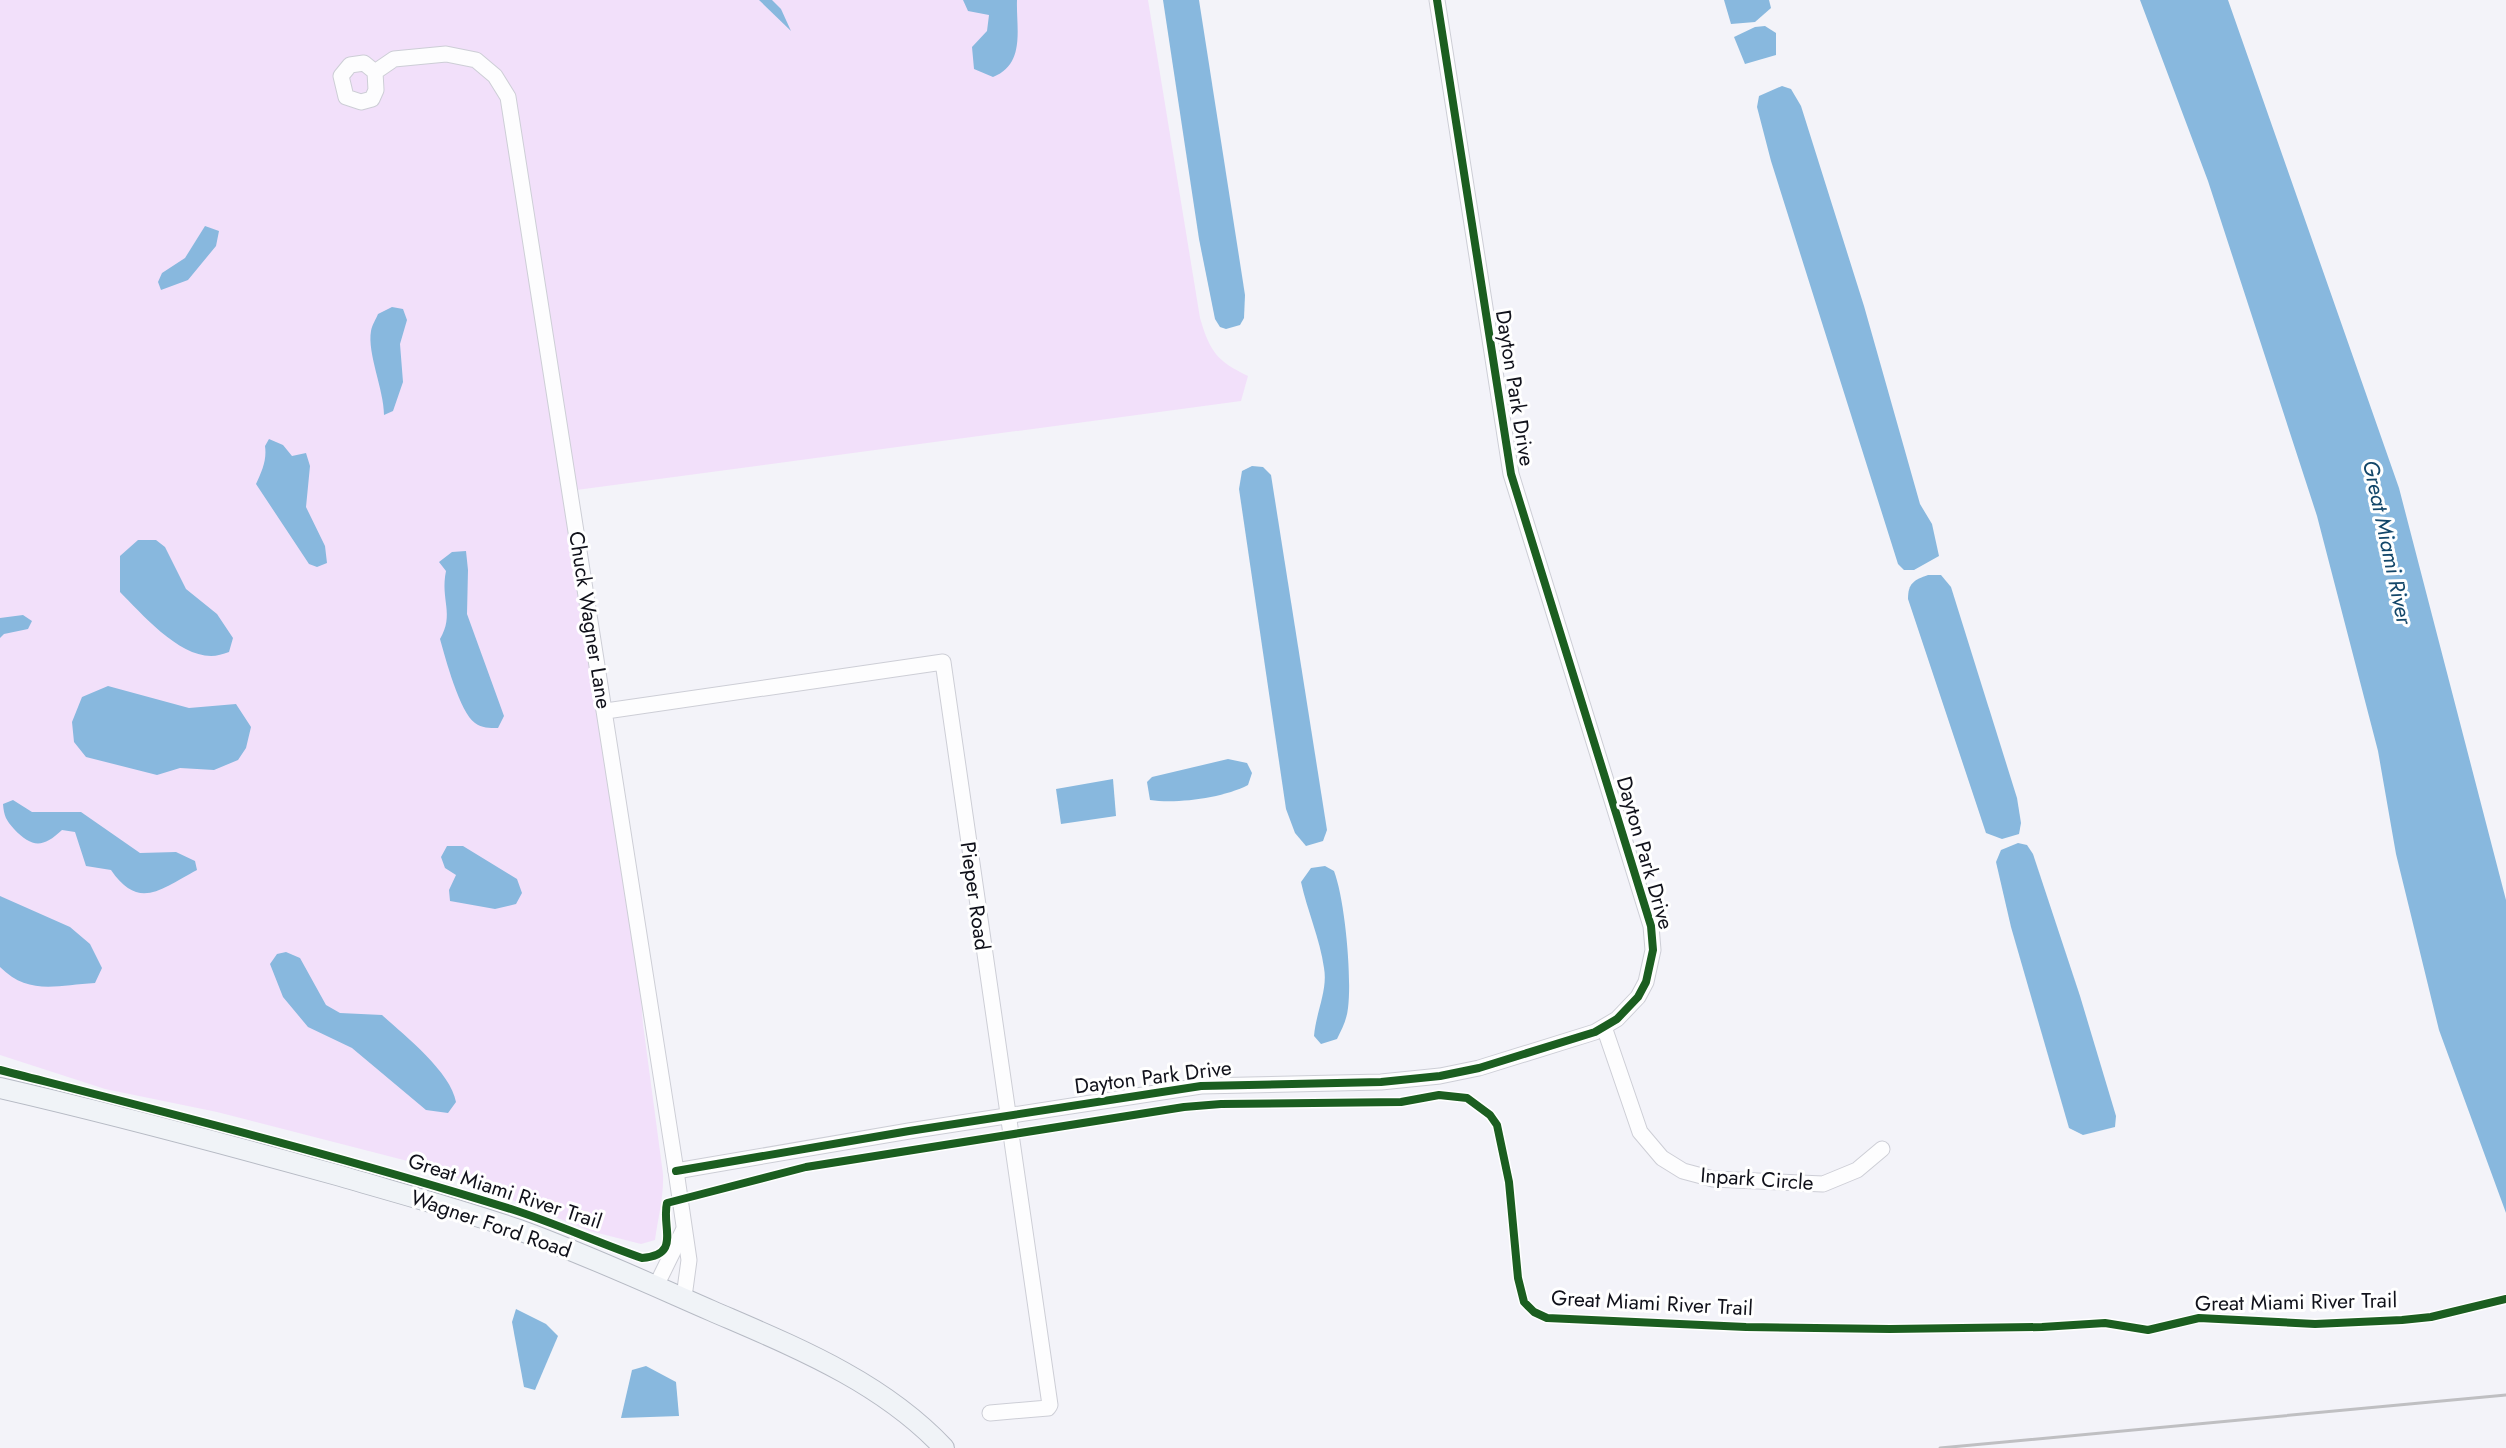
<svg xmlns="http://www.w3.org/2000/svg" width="2506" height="1448" font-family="Jost,sans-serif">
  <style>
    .green { fill: #f2e0fa }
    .water { fill: #88b8de }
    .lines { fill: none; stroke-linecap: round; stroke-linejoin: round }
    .minor-casing { stroke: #cdced6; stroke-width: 17 }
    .major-casing { stroke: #b6bac4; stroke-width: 22 }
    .minor { stroke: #fdfdfe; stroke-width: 15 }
    .major { stroke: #f0f3f7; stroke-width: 20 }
    .rail { stroke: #bfbfc2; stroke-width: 3 }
    .cycleway-casing { stroke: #fff; stroke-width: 11 }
    .cycleway { stroke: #1b5e20; stroke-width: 8 }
    .labels { text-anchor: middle; stroke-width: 6; stroke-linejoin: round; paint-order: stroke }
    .street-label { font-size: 21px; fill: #10111a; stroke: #fff }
    .water-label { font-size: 22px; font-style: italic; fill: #124669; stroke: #fff }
  </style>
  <rect width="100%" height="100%" fill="#f3f3f9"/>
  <path class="green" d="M 0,0 L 1148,0 L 1200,318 C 1210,352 1217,361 1248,376 L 1241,401 L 569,491 L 631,873 L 643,1024 L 663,1174 C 664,1196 658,1218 655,1240 L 641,1244 L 590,1231 L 427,1166 L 217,1112 L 105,1089 L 0,1055 Z"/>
  <g class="water">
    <path d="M 759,0 L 772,0 L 781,9 L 791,31 Z"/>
    <path d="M 963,0 L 1017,0 C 1016,28 1026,64 993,77 L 974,69 L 972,47 L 987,31 L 989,15 L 968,11 Z"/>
    <path d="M 1163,0 L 1199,0 L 1245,295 L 1244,318 L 1240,325 L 1226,329 L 1220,327 L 1215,319 L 1199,239 Z"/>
    <path d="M 1724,0 L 1769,0 L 1771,8 L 1755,22 L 1731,24 Z"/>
    <path d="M 2140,0 L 2228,0 L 2399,488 L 2506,900 L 2506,1213 L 2439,1030 L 2396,854 L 2378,751 L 2317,516 L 2208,181 Z"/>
    <path d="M 1765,26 L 1776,33 L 1776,55 L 1745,64 L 1734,37 L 1755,27 Z"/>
    <path d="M 1782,86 L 1791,89 L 1801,106 L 1864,306 L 1920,504 L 1932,524 L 1939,556 L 1914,570 L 1904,570 L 1898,564 L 1771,161 L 1757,107 L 1759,96 Z"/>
    <path d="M 205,226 L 219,231 L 216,246 L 188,280 L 161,290 L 158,282 L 162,273 L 185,258 Z"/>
    <path d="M 392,307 L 403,309 L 407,320 L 400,344 L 403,382 L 393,411 L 384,415 C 384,390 367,353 371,331 C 372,325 376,319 378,314 Z"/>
    <path d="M 269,439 L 283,445 L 292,456 L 306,453 L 310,466 L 306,507 L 325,546 L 327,563 L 317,567 L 309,564 L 256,484 C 262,471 267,460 265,446 Z"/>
    <path d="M 1252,466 L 1263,467 L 1271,475 L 1327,830 L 1323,841 L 1306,846 L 1295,833 L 1286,809 L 1239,489 L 1242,471 Z"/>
    <path d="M 138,540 L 156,540 L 165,547 L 186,589 L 217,614 L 233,638 L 229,652 C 223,654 217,656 211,656 C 178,656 141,613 120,592 L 120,556 Z"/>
    <path d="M 466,551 L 468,570 L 467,614 L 504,716 L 498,728 C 489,728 482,728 475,723 C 460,713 445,657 440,639 C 455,614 440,600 446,571 L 439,562 L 452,552 Z"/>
    <path d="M 1928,575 L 1941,575 L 1951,587 L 2017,798 L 2021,823 L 2019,834 L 2002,839 L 1986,833 L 1908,599 C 1908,583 1914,580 1928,575 Z"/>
    <path d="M 23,615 L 32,621 L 28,629 L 4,634 L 0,638 L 0,618 Z"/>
    <path d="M 108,686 L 189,708 L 236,704 L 251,727 L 246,748 L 238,760 L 214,770 L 180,768 L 157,775 L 86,757 L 74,742 L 72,722 L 82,697 Z"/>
    <path d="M 1228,759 L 1247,763 L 1252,773 L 1248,785 C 1223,798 1177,804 1150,800 L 1147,782 L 1152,777 Z"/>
    <path d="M 1113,779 L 1116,816 L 1061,824 L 1056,789 Z"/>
    <path d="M 13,800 L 32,812 L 81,812 L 140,853 L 176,852 L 195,861 L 197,870 C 161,889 139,911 111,870 L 86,866 L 75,832 L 62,830 C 43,848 32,848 14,829 C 6,820 4,816 3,804 Z"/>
    <path d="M 2018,843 L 2027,845 L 2033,854 L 2080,996 L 2116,1116 L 2115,1127 L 2083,1135 L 2069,1128 L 2011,927 L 1996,862 L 2001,850 Z"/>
    <path d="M 447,846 L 463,846 L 517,879 L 522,893 L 516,904 L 495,909 L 450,901 L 449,890 L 456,875 L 445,868 L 441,857 Z"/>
    <path d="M 1325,866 L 1334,871 C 1345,900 1352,977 1348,1008 C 1347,1019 1342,1029 1337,1039 L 1321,1044 L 1314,1036 C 1316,1012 1328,990 1324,968 C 1320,939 1307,910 1301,882 L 1311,868 Z"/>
    <path d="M 0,896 L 70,927 L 90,944 L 102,968 L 95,983 C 57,985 29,996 0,967 Z"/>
    <path d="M 286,952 L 300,958 L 326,1005 L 340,1013 L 382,1015 C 404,1035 451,1072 456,1102 L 448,1113 L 426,1110 L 352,1048 L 308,1027 L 283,997 L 270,964 L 277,954 Z"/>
    <path d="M 516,1309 L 546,1324 L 558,1336 L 535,1390 L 524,1387 L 512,1322 Z"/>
    <path d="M 646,1366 L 676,1382 L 679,1416 L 621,1418 L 632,1370 Z"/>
  </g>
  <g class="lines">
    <g class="minor-casing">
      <g id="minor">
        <path d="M 375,72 L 376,90 L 372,99 L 361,102 L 346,97 L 341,76 L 350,65 L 364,63 L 375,72 L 394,59 L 446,54 L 476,60 L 495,76 L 508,97 L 676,1171 L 689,1260 L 684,1297"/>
        <path d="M 606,711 L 943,662 L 1050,1405 L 1048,1408 L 990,1413"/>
        <path d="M 1604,1027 L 1640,1132 L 1662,1158 L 1683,1171 L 1713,1179 L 1823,1184 L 1857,1170 L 1882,1149"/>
        <path d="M 676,1171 L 909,1131 L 1201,1086 L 1381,1082 L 1440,1076 L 1479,1068 L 1595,1032 L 1617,1019 L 1638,997 L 1646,982 L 1653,950 L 1651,926 L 1511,474 L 1437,0"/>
        <path d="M 656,1286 L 683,1231"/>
      </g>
    </g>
    <g class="major-casing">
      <path id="major" d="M 0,1088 C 113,1114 225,1144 337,1175 C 398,1193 459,1209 519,1230 C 585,1254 648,1283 712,1311 C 795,1347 881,1381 944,1448"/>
    </g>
    <use href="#minor" class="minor"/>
    <use href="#major" class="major"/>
    <path class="rail" d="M 1940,1448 L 2506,1395"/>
    <g class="cycleway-casing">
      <g id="cycleway">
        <path d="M 0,1070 C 172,1114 344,1157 514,1210 C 557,1224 599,1243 642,1258 C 682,1255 661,1227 667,1203 L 806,1167 L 1184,1107 L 1221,1104 L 1401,1102 L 1439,1095 L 1467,1098 L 1490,1115 L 1497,1125 L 1509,1182 L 1518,1278 L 1524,1302 L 1534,1312 L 1547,1318 L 1746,1327 L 1890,1329 L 2042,1327 L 2105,1323 L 2148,1330 L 2199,1318 L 2315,1324 L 2402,1320 L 2431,1317 L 2506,1299"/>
        <path d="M 676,1171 L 909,1131 L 1201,1086 L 1381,1082 L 1440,1076 L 1479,1068 L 1595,1032 L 1617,1019 L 1638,997 L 1646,982 L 1653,950 L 1651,926 L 1511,474 L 1437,0"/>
      </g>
    </g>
    <use href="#cycleway" class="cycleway"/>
  </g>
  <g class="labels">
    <g class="street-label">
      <text transform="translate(1515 388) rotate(81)" y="7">Dayton Park Drive</text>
      <text transform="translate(590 620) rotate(81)" y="7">Chuck Wagner Lane</text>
      <text transform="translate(1645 853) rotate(74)" y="7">Dayton Park Drive</text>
      <text transform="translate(975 896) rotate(82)" y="7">Pieper Road</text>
      <text transform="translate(1153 1077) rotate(-7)" y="7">Dayton Park Drive</text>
      <text transform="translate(1757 1179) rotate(4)" y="7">Inpark Circle</text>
      <text transform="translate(505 1191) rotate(18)" y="7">Great Miami River Trail</text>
      <text transform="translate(491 1224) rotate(19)" y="7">Wagner Ford Road</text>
      <text transform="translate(2296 1302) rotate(-1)" y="7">Great Miami River Trail</text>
      <text transform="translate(1652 1303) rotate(3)" y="7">Great Miami River Trail</text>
    </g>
    <g class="water-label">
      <text transform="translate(2388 542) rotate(78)" y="8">Great Miami River</text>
    </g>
  </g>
</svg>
